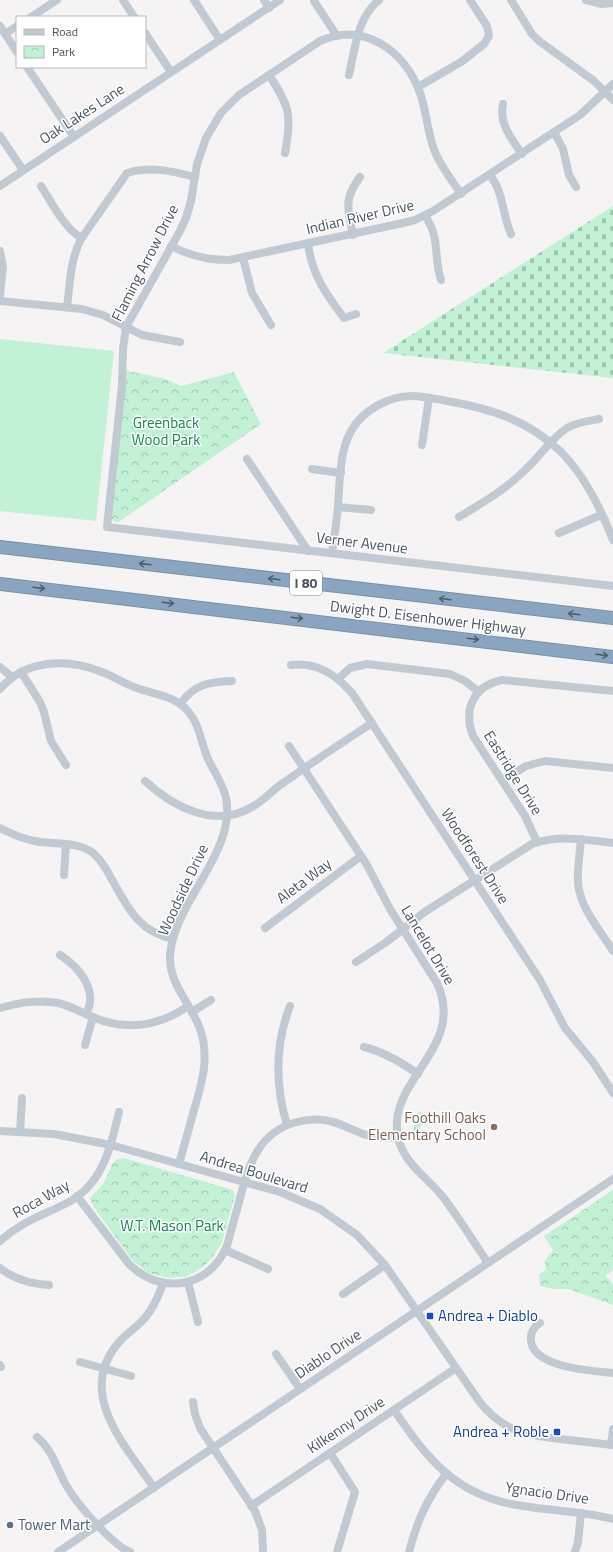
<svg xmlns="http://www.w3.org/2000/svg" width="613" height="1552" font-family="'Titillium Web',sans-serif">
  <style>
    .green { fill: #c3f1d5 }
    .cemetery { fill: url(#cemetery-stones) }
    .park { fill: url(#park-crowns) }
    .lines { fill: none; stroke-linecap: round; stroke-linejoin: round }
    .highway-casing { stroke: #7690ad; stroke-width: 14 }
    .minor { stroke: #c1cad2; stroke-width: 8 }
    .highway { stroke: #8ba5c1; stroke-width: 12 }
    .oneway { stroke: #505e6b }
    .education-dot { fill: #8d6e63; stroke: #fff; stroke-width: 1.5 }
    .transit-dot { fill: #1a4fb4; stroke: #fff; stroke-width: 1.5 }
    .service-dot { fill: #5c6f8a; stroke: #fff; stroke-width: 1.5 }
    .labels { text-anchor: middle; stroke-width: 3; stroke-linejoin: round; paint-order: stroke }
    .shield { fill: #fff; stroke: #808990; stroke-width: 1 }
    .shield-label { font-size: 14px; font-weight: bold; fill: #4a5661 }
    .street-label { font-size: 15px; fill: #4a5661; stroke: #fff }
    .park-label { font-size: 15px; fill: #17864f; stroke: #fff }
    .education-label { font-size: 15px; fill: #785e54; stroke: #fff; text-anchor: end }
    .transit-label { font-size: 15px; fill: #164399; stroke: #fff; text-anchor: start }
    .service-label { font-size: 15px; fill: #4e5e75; stroke: #fff; text-anchor: start }
  </style>
  <defs>
    <pattern id="cemetery-stones" width="16" height="16" patternUnits="userSpaceOnUse"><rect width="16" height="16" fill="#c3f1d5"/><path d="M2 7V4a2 2 0 0 1 4 0v3zM10 15v-3a2 2 0 0 1 4 0v3z" fill="#a0c6b0"/></pattern>
    <pattern id="park-crowns" width="20" height="18" patternUnits="userSpaceOnUse"><rect width="20" height="18" fill="#c3f1d5"/><path d="M2 6a3 3 0 1 1 6 0M12 15a3 3 0 1 1 6 0" fill="none" stroke="#a0c6b0"/></pattern>
  </defs>
  <rect width="100%" height="100%" fill="#f5f3f3"/>
  <path class="green" d="M 0,339 L 114,351 L 96,521 L 0,511 Z"/>
  <path class="cemetery" d="M 613,206 L 613,378 L 383,353 Z"/>
  <g class="park">
    <path d="M 124,370 L 166,379 L 181,386 L 234,372 L 261,424 L 117,523 L 108,516 Z"/>
    <path d="M 419,1112 L 425,1113 L 427,1120 C 418,1130 418,1126 421,1138 L 418,1140 L 413,1137 L 414,1124 L 413,1118 Z"/>
    <path d="M 124,1158 L 233,1190 L 235,1195 L 222,1242 L 213,1257 L 202,1268 L 185,1277 L 169,1278 L 148,1273 L 133,1261 L 93,1206 L 90,1198 L 103,1184 L 113,1163 L 118,1159 Z"/>
    <path d="M 613,1190 L 613,1270 L 605,1276 L 613,1284 L 613,1305 L 569,1289 L 553,1289 L 540,1286 L 539,1274 L 546,1270 L 545,1261 L 553,1250 L 544,1236 Z"/>
  </g>
  <g class="lines">
    <g class="highway-casing">
      <g id="highway">
        <path d="M 0,547 L 613,618"/>
        <path d="M 0,584 L 613,657"/>
      </g>
    </g>
    <g class="minor">
      <path d="M 123,0 L 134,17"/>
      <path d="M 194,0 L 220,40"/>
      <path d="M 264,0 L 269,8"/>
      <path d="M 511,0 L 532,34 L 539,41 L 594,81 L 613,100"/>
      <path d="M 586,0 L 602,4 L 613,3"/>
      <path d="M 314,1 L 337,36"/>
      <path d="M 31,17 L 57,0"/>
      <path d="M 0,26 L 17,52"/>
      <path d="M 145,33 L 171,72"/>
      <path d="M 5,34 L 17,26"/>
      <path d="M 27,67 L 74,137"/>
      <path d="M 269,75 C 290,107 292,115 285,153"/>
      <path d="M 349,75 C 355,49 357,18 379,0"/>
      <path d="M 418,87 L 461,62 L 484,44 L 489,36 L 487,26 L 470,0"/>
      <path d="M 503,104 C 499,124 511,138 522,154"/>
      <path d="M 554,132 L 563,149 L 569,175 L 576,187"/>
      <path d="M 0,136 L 23,170"/>
      <path d="M 490,175 C 504,193 502,214 511,234"/>
      <path d="M 0,186 L 280,0"/>
      <path d="M 41,186 C 51,201 65,230 82,238"/>
      <path d="M 461,194 C 452,180 441,167 435,152 C 427,133 427,112 420,93 C 405,51 364,21 320,41 L 239,95 L 221,113 L 206,138 L 197,164 L 191,201 L 186,218 L 180,231 L 126,327 L 123,349 L 122,385 L 107,527 L 613,586"/>
      <path d="M 425,216 C 441,238 433,256 441,280"/>
      <path d="M 353,235 C 348,209 343,200 360,177"/>
      <path d="M 308,244 C 312,275 326,294 344,318 L 356,314"/>
      <path d="M 171,246 C 190,256 208,260 229,260 L 403,223 L 415,220 L 433,211 L 580,115 L 613,84"/>
      <path d="M 0,251 L 3,267 L 0,295"/>
      <path d="M 243,258 L 252,293 L 271,325"/>
      <path d="M 0,301 L 82,309 L 103,315 L 142,335 L 180,342"/>
      <path d="M 67,307 C 70,284 70,260 81,239 L 127,173 C 151,166 172,171 195,177"/>
      <path d="M 422,445 L 429,398"/>
      <path d="M 247,459 L 308,551"/>
      <path d="M 312,469 L 341,473"/>
      <path d="M 338,507 L 371,510"/>
      <path d="M 459,517 C 482,503 505,490 524,471 C 539,458 550,439 567,428 C 577,422 589,421 599,419"/>
      <path d="M 559,533 L 601,515"/>
      <path d="M 332,553 C 334,537 337,521 338,505 C 340,481 339,453 351,431 C 362,411 388,396 412,396 C 424,396 436,399 447,401 C 492,409 528,420 561,452 C 585,476 601,509 613,540"/>
      <path d="M 291,665 C 317,662 335,674 352,693 L 540,980 L 565,1028 L 593,1062 L 613,1093"/>
      <path d="M 0,667 L 12,677"/>
      <path d="M 21,672 L 40,702 L 44,712 L 51,741 L 66,765"/>
      <path d="M 338,679 L 350,668 L 367,664 L 450,674 L 465,681 L 479,692"/>
      <path d="M 0,689 C 26,659 67,658 102,672 C 113,676 123,683 134,687 C 156,696 178,694 193,718 C 201,731 202,747 209,761 C 215,773 223,784 226,798 C 237,852 173,903 170,956 C 169,985 191,1003 200,1029 C 210,1057 202,1083 194,1110 C 189,1128 184,1146 179,1164"/>
      <path d="M 180,704 C 195,684 208,682 232,681"/>
      <path d="M 289,746 L 367,865 L 390,909 L 437,983 C 467,1049 386,1079 398,1137 C 403,1163 428,1178 443,1197 C 459,1218 473,1241 488,1263"/>
      <path d="M 145,781 C 173,807 215,829 252,807 C 265,800 274,788 286,781 C 314,761 343,742 372,723"/>
      <path d="M 502,781 L 526,766 L 545,761 L 613,768"/>
      <path d="M 0,828 C 13,835 26,840 40,842 C 58,844 78,842 93,853 C 101,860 106,868 111,878 C 128,907 137,931 173,939"/>
      <path d="M 581,839 C 580,854 577,868 578,883 C 580,908 600,930 613,951"/>
      <path d="M 537,842 L 525,816 L 473,736 C 463,710 473,686 502,680 L 613,691"/>
      <path d="M 64,875 L 66,844"/>
      <path d="M 265,928 L 361,856"/>
      <path d="M 60,955 C 79,967 99,991 86,1014"/>
      <path d="M 356,962 L 385,943 L 426,911 L 532,844 C 559,834 585,840 613,843"/>
      <path d="M 0,1008 C 19,1003 38,999 58,1003 C 71,1006 82,1013 95,1018 C 127,1031 160,1026 188,1006"/>
      <path d="M 192,1012 L 211,1000"/>
      <path d="M 85,1045 L 93,1017"/>
      <path d="M 364,1047 C 384,1052 401,1062 418,1074"/>
      <path d="M 287,1125 C 275,1085 275,1045 290,1006"/>
      <path d="M 0,1131 L 54,1134 L 111,1145 L 280,1192 L 320,1209 L 357,1235 L 385,1265 L 479,1401 C 502,1431 525,1435 560,1439 C 578,1441 595,1443 613,1445"/>
      <path d="M 20,1132 L 22,1098"/>
      <path d="M 77,1196 L 129,1264 C 161,1296 209,1288 227,1246 C 231,1230 236,1214 240,1198 C 249,1165 258,1132 297,1122 C 309,1119 321,1118 333,1122 C 341,1124 348,1128 356,1131 C 370,1138 383,1139 397,1137"/>
      <path d="M 0,1241 C 22,1222 38,1217 63,1205 C 102,1187 110,1150 119,1112"/>
      <path d="M 225,1250 L 268,1269"/>
      <path d="M 0,1268 C 15,1280 31,1284 49,1285"/>
      <path d="M 188,1282 L 198,1322"/>
      <path d="M 343,1294 L 385,1265"/>
      <path d="M 540,1323 C 534,1327 530,1333 531,1341 C 534,1368 593,1371 613,1373"/>
      <path d="M 276,1354 L 300,1389"/>
      <path d="M 80,1362 L 131,1376"/>
      <path d="M 0,1365 L 1,1367"/>
      <path d="M 193,1402 L 195,1414 L 200,1428 L 255,1511 L 262,1530 L 263,1552"/>
      <path d="M 394,1410 C 427,1458 455,1495 517,1505 C 549,1511 581,1511 613,1519"/>
      <path d="M 37,1437 C 52,1450 56,1466 65,1483 C 75,1502 111,1544 130,1552"/>
      <path d="M 611,1445 L 613,1429"/>
      <path d="M 330,1453 L 355,1492 L 337,1552"/>
      <path d="M 154,1488 C 125,1445 74,1392 120,1341 C 126,1334 134,1329 140,1323 C 152,1312 158,1298 163,1283"/>
      <path d="M 251,1506 L 456,1368"/>
      <path d="M 58,1552 L 613,1179"/>
      <path d="M 409,1552 C 417,1521 427,1499 446,1474"/>
      <path d="M 575,1552 L 578,1542 L 581,1513"/>
    </g>
    <use href="#highway" class="highway"/>
  </g>
  <defs><path id="oneway-shaft" d="M-6 0H5M1.5-3L5.5 0L1.5 3" fill="none" stroke-width="1.6" stroke-linecap="round" stroke-linejoin="round"/></defs>
  <g class="oneway">
    <use href="#oneway-shaft" transform="translate(145 564) rotate(-173)"/>
    <use href="#oneway-shaft" transform="translate(274 579) rotate(-173)"/>
    <use href="#oneway-shaft" transform="translate(39 588) rotate(7)"/>
    <use href="#oneway-shaft" transform="translate(445 599) rotate(-173)"/>
    <use href="#oneway-shaft" transform="translate(168 603) rotate(7)"/>
    <use href="#oneway-shaft" transform="translate(574 614) rotate(-173)"/>
    <use href="#oneway-shaft" transform="translate(297 618) rotate(7)"/>
    <use href="#oneway-shaft" transform="translate(473 639) rotate(7)"/>
    <use href="#oneway-shaft" transform="translate(602 655) rotate(7)"/>
  </g>
  <circle class="education-dot" cx="494" cy="1127" r="4"/>
  <g class="transit-dot">
    <rect x="426" y="1312" width="8" height="8" rx="2"/>
    <rect x="553" y="1428" width="8" height="8" rx="2"/>
  </g>
  <circle class="service-dot" cx="10" cy="1525" r="4"/>
  <g class="labels">
    <rect class="shield" x="290" y="571" width="32" height="24" rx="3"/>
    <g class="shield-label">
      <text x="306" y="588">I 80</text>
    </g>
    <g class="street-label">
      <text transform="translate(82 114) rotate(-33)" y="5">Oak Lakes Lane</text>
      <text transform="translate(360 217) rotate(-13)" y="5">Indian River Drive</text>
      <text transform="translate(145 263) rotate(-63)" y="5">Flaming Arrow Drive</text>
      <text transform="translate(362 543) rotate(7)" y="5">Verner Avenue</text>
      <text transform="translate(428 618) rotate(7)" y="5">Dwight D. Eisenhower Highway</text>
      <text transform="translate(513 773) rotate(58)" y="5">Eastridge Drive</text>
      <text transform="translate(475 856) rotate(57)" y="5">Woodforest Drive</text>
      <text transform="translate(304 881) rotate(-37)" y="5">Aleta Way</text>
      <text transform="translate(183 890) rotate(-65)" y="5">Woodside Drive</text>
      <text transform="translate(428 945) rotate(59)" y="5">Lancelot Drive</text>
      <text transform="translate(254 1172) rotate(17)" y="5">Andrea Boulevard</text>
      <text transform="translate(41 1199) rotate(-29)" y="5">Roca Way</text>
      <text transform="translate(328 1354) rotate(-34)" y="5">Diablo Drive</text>
      <text transform="translate(346 1425) rotate(-34)" y="5">Kilkenny Drive</text>
      <text transform="translate(547 1493) rotate(8)" y="5">Ygnacio Drive</text>
    </g>
    <g class="park-label">
      <text x="166" y="428">Greenback<tspan x="166" dy="17">Wood Park</tspan></text>
      <text x="172" y="1231">W.T. Mason Park</text>
    </g>
    <g class="education-label">
      <text x="486" y="1123">Foothill Oaks<tspan x="486" dy="17">Elementary School</tspan></text>
    </g>
    <g class="transit-label">
      <text x="438" y="1321">Andrea + Diablo</text>
      <text x="549" y="1437" text-anchor="end">Andrea + Roble</text>
    </g>
    <g class="service-label">
      <text x="18" y="1530">Tower Mart</text>
    </g>
  </g>
  <rect x="16" y="16" width="130" height="52" fill="#ffffff" stroke="#b7bbc0"/>
  <rect x="24" y="29" width="20" height="6" fill="#c1cad2" stroke="#b7bbc0"/>
  <text x="52" y="36" font-size="12" fill="#4a5661">Road</text>
  <rect x="24" y="46" width="20" height="12" fill="url(#park-crowns)" stroke="#b7bbc0"/>
  <text x="52" y="56" font-size="12" fill="#4a5661">Park</text>
</svg>
